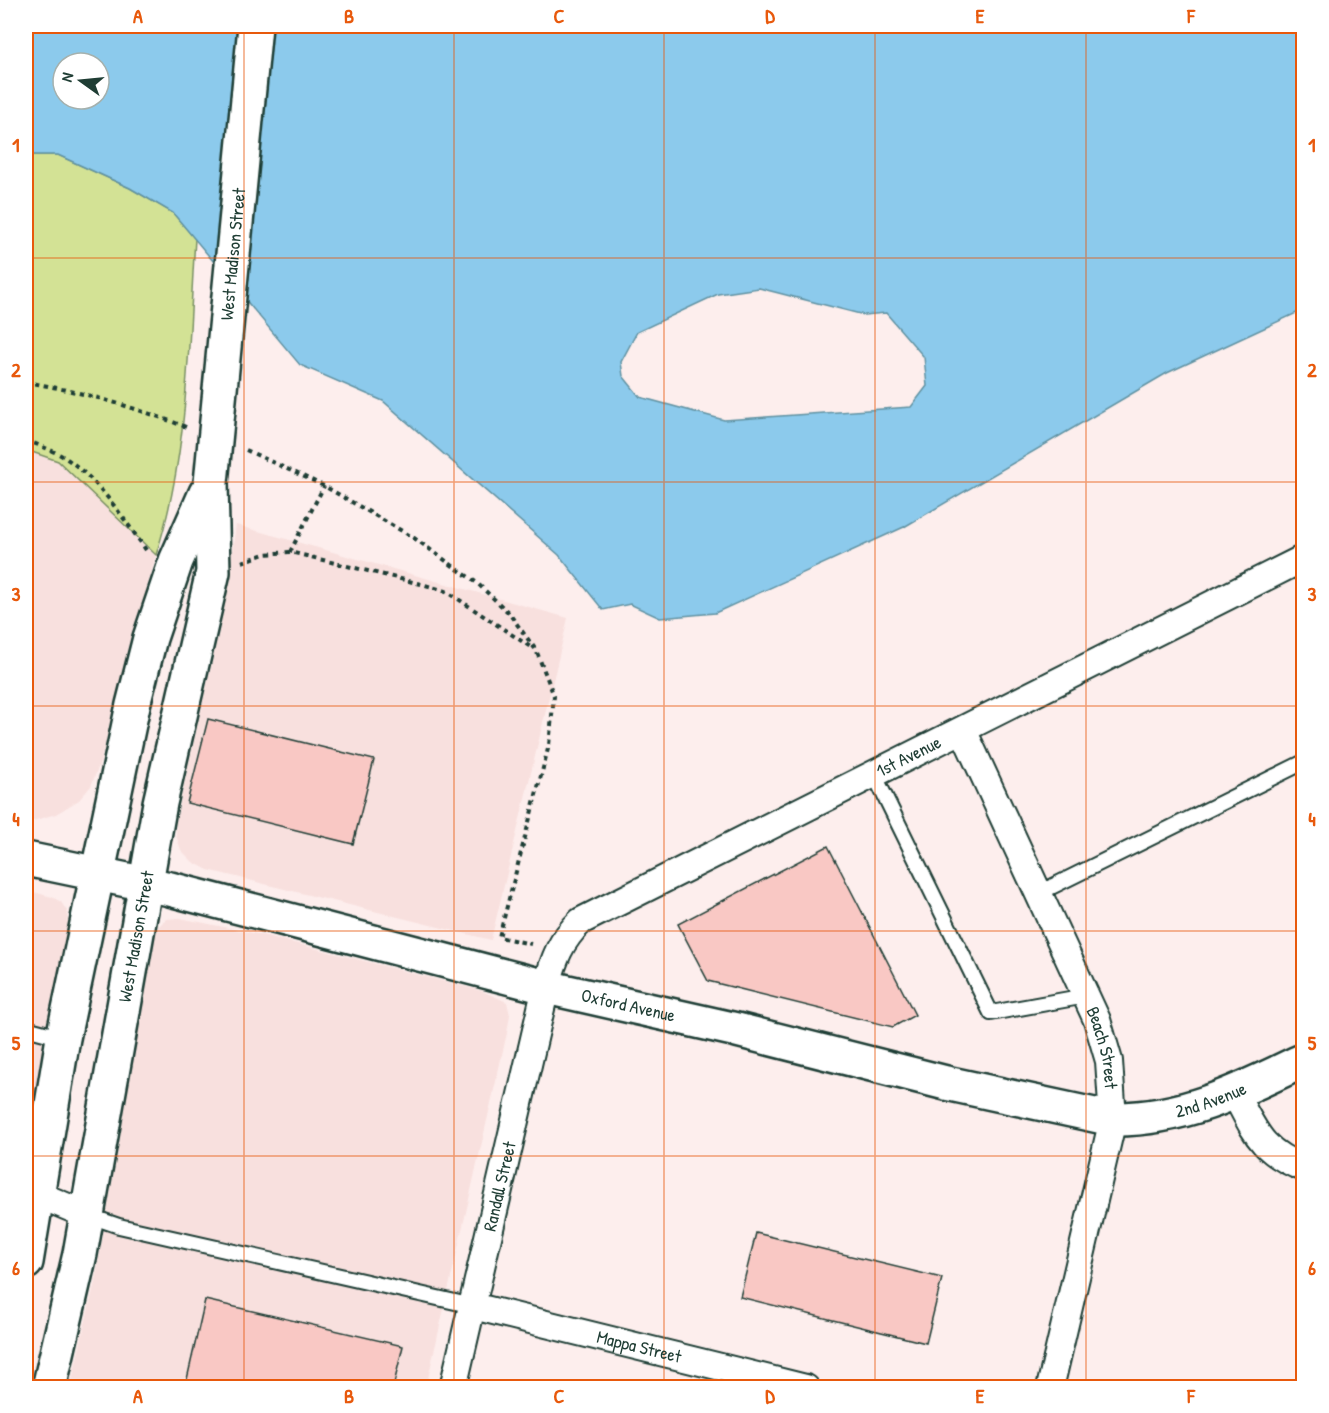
<svg xmlns="http://www.w3.org/2000/svg" width="1329" height="1413" font-family="'Patrick Hand',sans-serif">
  <style>
    .built { fill: #f8e0de }
    .green { fill: #d3e295; stroke: #799064; stroke-width: 1.5 }
    .water { fill: #8ccaec; stroke: #6092a2; stroke-width: 1.5; fill-rule: evenodd }
    .building { fill: #f9c8c4; stroke: #1f3d34; stroke-width: 1.5 }
    .lines { fill: none; stroke-linecap: round; stroke-linejoin: round }
    .lane-casing { stroke: #1f3d34; stroke-width: 18 }
    .street-casing { stroke: #1f3d34; stroke-width: 30 }
    .secondary-casing { stroke: #1f3d34; stroke-width: 38 }
    .path { stroke: #1f3d34; stroke-width: 4; stroke-dasharray: 4.5 4.5; stroke-linecap: butt }
    .lane { stroke: #fff; stroke-width: 14 }
    .street { stroke: #fff; stroke-width: 26 }
    .secondary { stroke: #fff; stroke-width: 33 }
    .secondary-bridge-casing { stroke: #1f3d34; stroke-width: 38; stroke-linecap: butt }
    .secondary-bridge { stroke: #fff; stroke-width: 33 }
    .grid { fill: none; stroke: #e8590c; stroke-width: 1.5; stroke-opacity: 0.55 }
    .labels { text-anchor: middle; stroke-width: 4.5; stroke-linejoin: round; paint-order: stroke }
    .street-label { font-size: 18px; fill: #1f3d34; stroke: #fff }
    .neatline { fill: none; stroke: #e8590c; stroke-width: 2 }
    .grid-label { font-size: 20px; text-anchor: middle; font-weight: bold; fill: #e8590c }
  </style>
  <rect width="100%" height="100%" fill="#fdeeed"/>
  <filter id="ink" filterUnits="userSpaceOnUse"><feTurbulence type="fractalNoise" baseFrequency=".0167" numOctaves="2"/><feDisplacementMap in="SourceGraphic" scale="12" xChannelSelector="R" yChannelSelector="G"/><feConvolveMatrix kernelMatrix="1 2 1 2 8 2 1 2 1" color-interpolation-filters="sRGB"/></filter>
  <g filter="url(#ink)">
    <g class="built">
      <path d="M 26,450 L 58,461 L 156,555 L 100,763 L 91,786 L 79,800 L 56,814 L 26,823 Z"/>
      <path d="M 236,525 L 568,618 L 491,940 L 208,870 L 193,862 L 181,850 L 176,835 L 176,821 L 223,614 Z"/>
      <path d="M 26,890 L 52,897 L 61,902 L 67,911 L 68,923 L 26,1147 Z"/>
      <path d="M 180,918 L 263,935 L 482,991 L 507,1002 L 510,1015 L 507,1033 L 426,1387 L 70,1388 L 95,1281 L 155,934 L 158,927 L 166,919 Z"/>
    </g>
    <path class="green" d="M 26,155 L 58,155 L 130,188 L 173,213 L 195,239 C 188,345 189,453 156,555 L 58,461 L 26,450 Z"/>
    <path class="water" d="M 26,26 L 1303,26 L 1303,310 L 1167,373 L 904,527 L 715,613 L 660,618 L 630,604 L 603,610 L 559,555 L 383,401 L 300,365 L 173,213 L 130,188 L 58,155 L 26,155 ZM 63,63 L 99,63 L 99,99 L 63,99 ZM 759,288 L 864,315 L 886,313 L 924,357 L 927,386 L 911,407 L 724,420 L 640,397 L 623,376 L 621,362 L 637,332 L 718,294 Z"/>
    <g class="building">
      <path d="M 208,719 L 374,760 L 353,844 L 187,803 Z"/>
      <path d="M 828,846 L 915,1015 L 893,1027 L 708,981 L 678,924 Z"/>
      <path d="M 756,1233 L 942,1278 L 926,1343 L 740,1297 Z"/>
      <path d="M 205,1300 L 403,1346 L 393,1388 L 185,1388 Z"/>
    </g>
    <g class="lines">
      <g class="lane-casing">
        <g id="lane">
          <path d="M 874,774 L 991,1013 L 1086,996"/>
          <path d="M 1039,893 L 1304,762"/>
          <path d="M 26,1028 L 63,1038"/>
          <path d="M 87,1215 L 119,1226 L 473,1306"/>
        </g>
      </g>
      <g class="street-casing">
        <g id="street">
          <path id="s1" d="M 963,730 L 1097,1020 L 1109,1061 L 1113,1119 L 1050,1388"/>
          <path d="M 1235,1094 C 1255,1131 1261,1152 1304,1168"/>
          <path d="M 26,1195 L 51,1200 L 87,1215"/>
          <path id="s2" d="M 473,1306 L 806,1388"/>
          <path id="s3" d="M 453,1388 L 546,987 C 554,959 560,941 581,921 L 1304,558"/>
        </g>
      </g>
      <g class="secondary-casing">
        <g id="secondary">
          <path id="s4" d="M 26,859 L 170,889 L 546,987 L 737,1030 L 946,1083 L 1113,1119 C 1183,1120 1242,1090 1304,1060"/>
          <path d="M 26,1262 L 63,1038 L 133,705 L 150,638 L 176,561 L 206,493"/>
          <path id="s5" d="M 49,1388 L 80,1254 L 160,803 L 213,572 L 211,483"/>
        </g>
      </g>
      <g class="path">
        <path d="M 26,382 C 80,391 134,407 186,427"/>
        <path d="M 26,440 C 38,445 52,450 64,457 C 99,480 122,516 146,550"/>
        <path d="M 246,450 L 324,486 L 414,538 L 477,583 L 508,612 L 536,650 L 554,696 L 549,745 L 499,937 L 531,944"/>
        <path d="M 290,552 L 324,486"/>
        <path d="M 242,562 L 265,554 L 290,552 L 425,585 L 446,591 L 532,648"/>
      </g>
      <use href="#lane" class="lane"/>
      <use href="#street" class="street"/>
      <use href="#secondary" class="secondary"/>
      <g class="secondary-bridge-casing">
        <g id="secondary-bridge">
          <path id="s6" d="M 211,483 L 255,26"/>
        </g>
      </g>
      <use href="#secondary-bridge" class="secondary-bridge"/>
    </g>
  </g>
  <path class="grid" d="M 244,26 L 244,1388M 454,26 L 454,1388M 664,26 L 664,1388M 875,26 L 875,1388M 1086,26 L 1086,1388M 26,258 L 1304,258M 26,482 L 1304,482M 26,706 L 1304,706M 26,931 L 1304,931M 26,1156 L 1304,1156"/>
  <g class="labels">
    <g class="street-label">
      <text dy="6" stroke="none"><textPath href="#s6" startOffset="230">West Madison Street</textPath></text>
      <text dy="6" stroke="none"><textPath href="#s3" startOffset="854">1st Avenue</textPath></text>
      <text dy="6" stroke="none"><textPath href="#s5" startOffset="460">West Madison Street</textPath></text>
      <text dy="6" stroke="none"><textPath href="#s4" startOffset="620">Oxford Avenue</textPath></text>
      <text dy="6" stroke="none"><textPath href="#s1" startOffset="348">Beach Street</textPath></text>
      <text dy="6" stroke="none"><textPath href="#s4" startOffset="1218">2nd Avenue</textPath></text>
      <text dy="6" stroke="none"><textPath href="#s3" startOffset="207">Randall Street</textPath></text>
      <text dy="6" stroke="none"><textPath href="#s2" startOffset="171">Mappa Street</textPath></text>
    </g>
  </g>
  <rect width="1329" height="1413" fill="none" stroke="#fff" stroke-width="66"/>
  <g transform="translate(81 81) rotate(285)"><circle r="28" fill="#ffffff" stroke="#a5b1ae" stroke-width="1.5"/>
  <path d="M0-4.5L10 22L0 15L-10 22Z" fill="#1f3d34"/>
  <text y="-9" font-size="16" font-weight="bold" text-anchor="middle" fill="#1f3d34">N</text>
  </g>
  <rect x="33" y="33" width="1263" height="1347" class="neatline"/>
  <g class="grid-label">
    <text x="138" y="23">A</text>
    <text x="349" y="23">B</text>
    <text x="559" y="23">C</text>
    <text x="770" y="23">D</text>
    <text x="980" y="23">E</text>
    <text x="1191" y="23">F</text>
    <text x="16" y="152">1</text>
    <text x="1312" y="152">1</text>
    <text x="16" y="377">2</text>
    <text x="1312" y="377">2</text>
    <text x="16" y="601">3</text>
    <text x="1312" y="601">3</text>
    <text x="16" y="826">4</text>
    <text x="1312" y="826">4</text>
    <text x="16" y="1050">5</text>
    <text x="1312" y="1050">5</text>
    <text x="16" y="1275">6</text>
    <text x="1312" y="1275">6</text>
    <text x="138" y="1403">A</text>
    <text x="349" y="1403">B</text>
    <text x="559" y="1403">C</text>
    <text x="770" y="1403">D</text>
    <text x="980" y="1403">E</text>
    <text x="1191" y="1403">F</text>
  </g>
</svg>
